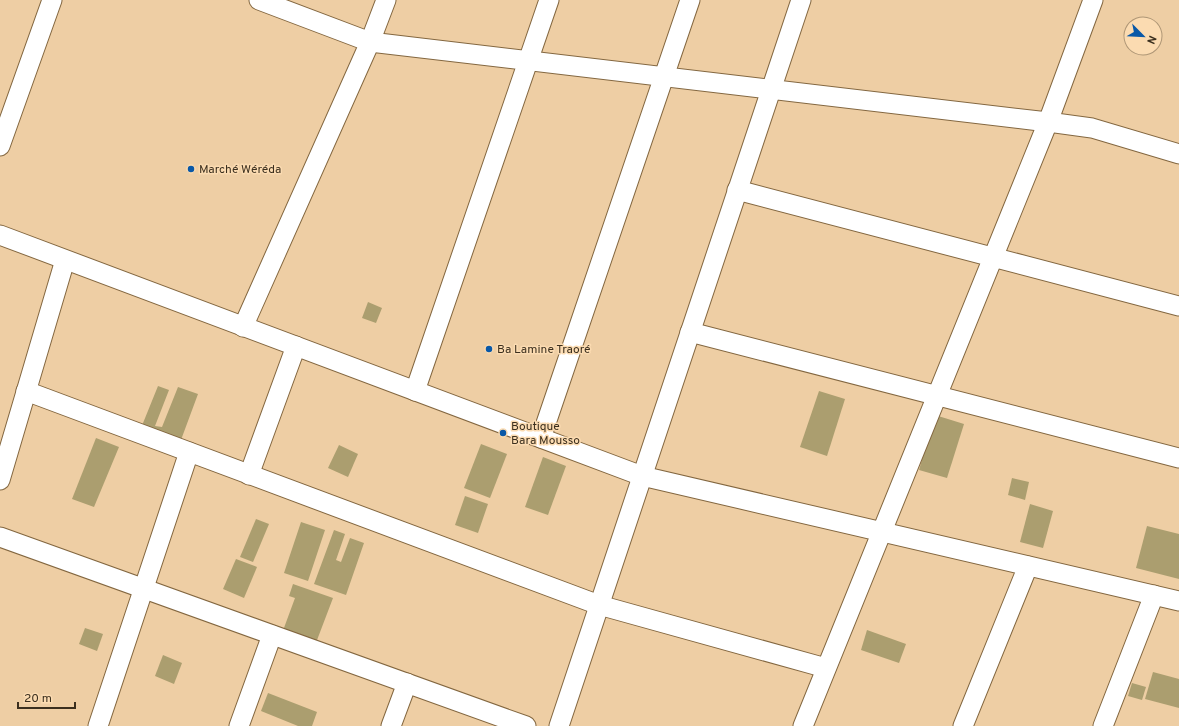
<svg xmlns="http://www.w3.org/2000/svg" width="1179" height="726" font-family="Overpass,sans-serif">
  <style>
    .building { fill: #ab9e6f }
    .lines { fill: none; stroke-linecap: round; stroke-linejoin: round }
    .street-casing { stroke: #836740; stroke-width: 21 }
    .street { stroke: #fff; stroke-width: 19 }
    .poi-dot { fill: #0958a7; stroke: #fbdbb1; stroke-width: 1.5 }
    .labels { text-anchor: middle; stroke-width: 3; stroke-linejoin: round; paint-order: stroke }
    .poi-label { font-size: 12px; fill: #3b2f1e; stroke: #fbdbb1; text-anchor: start }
  </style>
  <rect width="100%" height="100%" fill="#eecea4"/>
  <g class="building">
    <path d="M 368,302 L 382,308 L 376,323 L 362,318 Z"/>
    <path d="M 158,386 L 169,390 L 155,426 L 162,427 L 178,387 L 198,394 L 178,448 L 139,433 Z"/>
    <path d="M 819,391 L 845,399 L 827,456 L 800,447 Z"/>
    <path d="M 935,415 L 964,424 L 947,478 L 919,470 Z"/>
    <path d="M 96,438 L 119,447 L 94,507 L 72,499 Z"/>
    <path d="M 481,444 L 507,454 L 490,498 L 464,488 Z"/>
    <path d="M 339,445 L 358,454 L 348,477 L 328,468 Z"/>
    <path d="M 543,457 L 566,466 L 548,515 L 525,507 Z"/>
    <path d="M 1012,478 L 1029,482 L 1025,500 L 1008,495 Z"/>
    <path d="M 465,496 L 488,504 L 478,533 L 455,525 Z"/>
    <path d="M 1030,504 L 1053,511 L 1043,548 L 1020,542 Z"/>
    <path d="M 256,519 L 269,524 L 253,562 L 240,557 Z"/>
    <path d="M 301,522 L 325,530 L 308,581 L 284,573 Z"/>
    <path d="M 1147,526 L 1179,534 L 1179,579 L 1136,568 Z"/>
    <path d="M 334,530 L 345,534 L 336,560 L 341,562 L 350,538 L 364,543 L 346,595 L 314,584 Z"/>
    <path d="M 236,559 L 257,567 L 244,598 L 223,589 Z"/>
    <path d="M 293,584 L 333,598 L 314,648 L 281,636 L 295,598 L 289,596 Z"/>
    <path d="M 85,628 L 103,634 L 97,651 L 79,644 Z"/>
    <path d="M 867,630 L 906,644 L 899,663 L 861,650 Z"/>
    <path d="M 163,655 L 182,663 L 174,684 L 155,676 Z"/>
    <path d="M 1153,672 L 1179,679 L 1179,708 L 1145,699 Z"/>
    <path d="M 1132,683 L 1146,687 L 1142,700 L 1128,696 Z"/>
    <path d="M 268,693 L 317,712 L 312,726 L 298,726 L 261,711 Z"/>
  </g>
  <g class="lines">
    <g class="street-casing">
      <g id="street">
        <path d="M 259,0 L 370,42 L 1048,122 L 1092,128 L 1179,154"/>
        <path d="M 0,146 L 52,0"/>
        <path d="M 737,190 L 1179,306"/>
        <path d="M 0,235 L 642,476 L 1179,601"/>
        <path d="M 243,327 L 370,42 L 386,0"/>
        <path d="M 690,332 L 1179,458"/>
        <path d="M 26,391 L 599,605 L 826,668"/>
        <path d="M 415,391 L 549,0"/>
        <path d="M 541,438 L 690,0"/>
        <path d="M 249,475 L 296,346"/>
        <path d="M 0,480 L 65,260"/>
        <path d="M 0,537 L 526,726"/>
        <path d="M 98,726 L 189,452"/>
        <path d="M 239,726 L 272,635"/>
        <path d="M 391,726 L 407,683"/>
        <path d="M 559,726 L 801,0"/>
        <path d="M 803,726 L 1048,122 L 1093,0"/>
        <path d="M 963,726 L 1028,566"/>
        <path d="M 1103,726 L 1154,595"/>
      </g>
    </g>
    <use href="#street" class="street"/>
  </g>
  <g class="poi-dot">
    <circle cx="191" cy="169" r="4"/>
    <circle cx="489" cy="349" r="4"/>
    <circle cx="503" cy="433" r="4"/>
  </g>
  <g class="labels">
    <g class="poi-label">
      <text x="199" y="173">Marché Wéréda</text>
      <text x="497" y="353">Ba Lamine Traoré</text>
      <text x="511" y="430">Boutique<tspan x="511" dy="14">Bara Mousso</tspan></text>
    </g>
  </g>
  <g transform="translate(1143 36) rotate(114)"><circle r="19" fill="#fbdbb1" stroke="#ae9676"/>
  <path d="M0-3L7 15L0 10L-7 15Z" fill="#0958a7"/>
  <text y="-6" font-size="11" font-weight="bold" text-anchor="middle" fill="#3b2f1e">N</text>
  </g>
  <path d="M18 702v6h57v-6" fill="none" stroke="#3b2f1e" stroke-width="2"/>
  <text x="24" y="702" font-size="12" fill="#3b2f1e" stroke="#fbdbb1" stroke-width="3" paint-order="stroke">20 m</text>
</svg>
